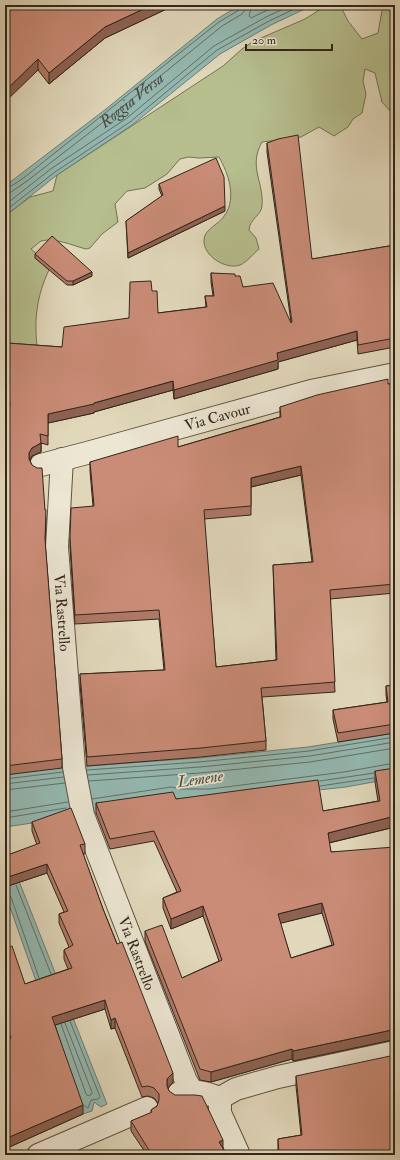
<svg xmlns="http://www.w3.org/2000/svg" width="400" height="1160" font-family="'IM FELL Double Pica',serif">
  <style>
    .green { fill: #b6be8e; stroke: #747254 }
    .water { fill: #94b9b2; stroke: #6d7e75 }
    .lines { fill: none; stroke-linecap: round; stroke-linejoin: round }
    .shore { stroke: #636f66; stroke-width: 1 }
    .pedestrian-casing { stroke: #5e5242; stroke-width: 24 }
    .minor-casing { stroke: #5e5242; stroke-width: 24 }
    .pedestrian { stroke: #ece6d3; stroke-width: 22 }
    .minor { stroke: #ece6d3; stroke-width: 22 }
    .wall { fill: #ae7866; stroke: #32251a; fill-rule: evenodd }
    .shaded-wall { fill: #8d6253; stroke: #32251a }
    .building { fill: #ca8c77; stroke: #32251a; fill-rule: evenodd }
    .labels { text-anchor: middle; stroke-width: 3.5; stroke-linejoin: round; paint-order: stroke }
    .street-label { font-size: 15px; fill: #32251a; stroke: #ece6d3 }
    .water-label { font-size: 16px; font-style: italic; fill: #4a4a40; stroke: #ece6d3 }
  </style>
  <rect width="100%" height="100%" fill="#e1d8bb"/>
  <filter id="stains"><feTurbulence type="fractalNoise" baseFrequency=".005" numOctaves="4"/><feColorMatrix values="0 0 0 0 .2 0 0 0 0 .09 0 0 0 0 .02 0 0 0 .5 -.17"/></filter>
  <radialGradient id="worn" r=".72"><stop offset=".6" stop-color="#630" stop-opacity="0"/><stop offset="1" stop-color="#630" stop-opacity=".3"/></radialGradient>
  <path class="green" d="M 327,5 L 340,5 L 348,21 L 362,39 L 378,33 L 383,5 L 395,5 L 395,142 L 393,141 L 391,112 L 382,102 L 375,73 L 365,69 L 363,81 L 366,94 L 362,113 L 353,119 L 348,127 L 334,136 L 319,127 L 301,137 L 262,142 C 248,167 264,181 262,206 C 261,216 250,218 249,230 L 256,238 L 259,249 C 253,254 247,262 240,265 C 226,270 203,256 204,240 C 204,229 220,224 225,215 C 237,197 228,173 219,157 L 199,158 L 188,157 L 180,159 L 167,174 L 145,188 L 127,191 L 115,204 L 118,222 L 102,234 L 90,248 L 86,249 C 74,246 54,237 41,241 C 38,243 34,247 31,249 L 37,254 L 35,258 L 49,270 C 37,295 34,319 37,346 L 7,352 L 7,384 L 10,413 L 5,446 L 5,216 L 30,197 L 53,191 L 57,175 L 223,66 L 242,49 L 254,41 L 305,19 Z"/>
  <g class="water">
    <path d="M 240,5 L 313,5 L 271,25 L 220,54 L 132,125 L 57,175 L 5,216 L 5,186 L 106,109 L 217,19 Z"/>
    <path d="M 395,733 L 395,778 L 346,787 L 100,813 L 5,827 L 5,775 L 45,769 L 199,758 L 308,747 Z"/>
    <path d="M 5,841 L 11,861 L 107,1104 L 101,1107 L 94,1102 L 92,1111 L 83,1114 L 5,893 Z"/>
  </g>
  <g class="lines">
    <g class="shore">
      <path d="M 252,5 L 249,16 L 251,18 L 278,5"/>
      <path d="M 5,188 C 14,188 39,165 47,159 C 105,114 161,67 219,22 L 239,10 L 241,5"/>
      <path id="s1" d="M 5,194 L 11,192 L 27,181 L 111,116 L 222,26 L 242,14 L 245,10 L 246,5"/>
      <path d="M 5,205 L 52,168 L 127,118 L 214,46 L 266,17 L 292,5"/>
      <path d="M 5,211 L 55,172 L 130,122 L 217,50 L 269,21 L 303,5"/>
      <path d="M 87,770 L 199,762 L 309,751 L 395,737"/>
      <path d="M 88,775 L 200,767 L 310,756 L 395,742"/>
      <path d="M 5,779 L 63,772"/>
      <path d="M 89,781 L 200,773 L 310,762 L 395,748"/>
      <path d="M 320,781 L 374,773"/>
      <path d="M 5,784 L 64,777"/>
      <path d="M 320,786 L 374,778"/>
      <path d="M 5,790 L 65,783"/>
      <path d="M 92,799 L 171,787 L 181,789 L 210,789 L 344,772 L 395,763"/>
      <path d="M 5,812 L 68,802"/>
      <path d="M 5,818 L 66,808"/>
      <path d="M 16,885 L 51,974"/>
      <path d="M 5,894 L 8,894 L 11,897 L 39,978"/>
      <path d="M 70,1021 L 100,1097 L 98,1099 L 91,1100 L 88,1108 L 86,1107 L 84,1105"/>
      <path d="M 61,1024 L 86,1094 L 88,1096 L 92,1094 L 92,1092 L 65,1023"/>
    </g>
    <g class="pedestrian-casing">
      <g id="pedestrian">
        <path id="s2" d="M 62,459 L 57,547 L 74,767 L 83,815 L 186,1081 L 192,1091"/>
      </g>
    </g>
    <g class="minor-casing">
      <g id="minor">
        <path id="s3" d="M 41,465 L 87,453 L 311,391 L 395,374"/>
        <path d="M 179,1093 C 197,1090 203,1092 220,1098"/>
        <path d="M 220,1098 L 236,1089 L 278,1077 L 395,1052"/>
        <path d="M 220,1098 L 220,1113 L 239,1155"/>
        <path d="M 38,1155 L 147,1108"/>
      </g>
    </g>
    <use href="#pedestrian" class="pedestrian"/>
    <use href="#minor" class="minor"/>
  </g>
  <g class="wall">
    <path d="M 15,5 L 175,5 L 105,38 L 49,84 L 38,70 Z"/>
    <path d="M 267,143 L 312,259 L 395,245 L 395,347 L 358,354 L 357,340 L 278,362 L 278,369 L 174,399 L 173,390 L 94,412 L 94,413 L 48,423 L 48,445 L 41,443 L 41,452 L 32,456 L 30,460 L 45,510 L 46,519 L 45,543 L 62,759 L 62,768 L 5,775 L 5,423 L 9,407 L 7,384 L 7,343 L 62,347 L 129,318 L 152,291 L 158,313 L 206,307 L 205,296 L 213,296 L 211,282 L 211,273 L 235,276 L 243,287 L 291,322 L 267,152 Z"/>
    <path d="M 159,184 L 225,211 L 128,258 L 126,221 L 162,196 L 159,189 Z"/>
    <path d="M 35,254 L 92,276 L 73,285 L 67,285 L 35,258 Z"/>
    <path d="M 388,384 L 395,384 L 395,593 L 330,599 L 335,692 L 262,697 L 266,741 L 266,750 L 201,757 L 87,766 L 80,684 L 80,674 L 164,670 L 159,619 L 75,624 L 70,547 L 70,538 L 93,506 L 90,471 L 90,462 L 178,447 L 280,417 L 280,407 ZM 301,475 L 312,562 L 273,565 L 276,660 L 216,667 L 204,519 L 251,515 L 251,487 Z"/>
    <path d="M 395,685 L 395,733 L 338,742 L 333,719 L 333,710 L 387,702 L 386,695 L 386,686 Z"/>
    <path d="M 375,771 L 395,827 L 329,843 L 331,852 L 395,851 L 395,1040 L 392,1040 L 293,1061 L 292,1059 L 211,1082 L 200,1080 L 145,941 L 145,931 L 182,978 L 219,961 L 203,916 L 171,929 L 163,908 L 163,898 L 177,892 L 154,841 L 110,849 L 96,813 L 96,803 L 176,799 L 323,811 L 378,801 L 375,782 ZM 322,913 L 332,945 L 291,958 L 280,923 Z"/>
    <path d="M 32,822 L 85,844 L 85,854 L 83,854 L 103,909 L 173,1082 L 168,1088 L 169,1091 L 223,1149 L 227,1155 L 147,1155 L 131,1131 L 131,1121 L 151,1113 L 151,1110 L 157,1106 L 158,1103 L 154,1098 L 148,1096 L 142,1097 L 115,1028 L 111,1029 L 105,1009 L 55,1025 L 83,1114 L 5,1149 L 5,1040 L 8,1039 L 5,1031 L 5,948 L 25,984 L 68,969 L 64,959 L 64,950 L 69,947 L 59,923 L 59,914 L 64,912 L 47,873 L 5,887 L 5,856 L 37,845 L 32,831 Z"/>
    <path d="M 296,1076 L 395,1155 L 278,1155 L 278,1139 L 301,1135 L 296,1086 Z"/>
  </g>
  <g class="shaded-wall">
    <path d="M 152,5 L 175,5 L 105,38 L 49,84 L 49,73 L 105,27 Z"/>
    <path d="M 38,59 L 38,70 L 5,102 L 5,91 Z"/>
    <path d="M 225,206 L 225,211 L 128,258 L 128,253 Z"/>
    <path d="M 92,272 L 92,276 L 73,285 L 73,281 Z"/>
    <path d="M 357,331 L 357,340 L 278,362 L 278,369 L 174,399 L 174,390 L 277,353 Z"/>
    <path d="M 173,381 L 173,390 L 94,412 L 94,413 L 48,423 L 48,414 L 94,403 Z"/>
    <path d="M 41,443 L 41,452 L 32,456 L 29,462 L 29,453 L 32,448 Z"/>
    <path d="M 301,466 L 301,475 L 251,487 L 251,478 Z"/>
    <path d="M 395,816 L 395,827 L 328,843 L 328,833 Z"/>
    <path d="M 47,864 L 47,873 L 5,887 L 5,878 Z"/>
    <path d="M 322,903 L 322,913 L 278,924 L 278,914 Z"/>
    <path d="M 203,906 L 203,916 L 171,929 L 171,919 Z"/>
    <path d="M 105,1000 L 105,1009 L 52,1026 L 52,1017 Z"/>
    <path d="M 115,1018 L 115,1028 L 111,1029 L 111,1020 Z"/>
    <path d="M 392,1030 L 392,1040 L 293,1061 L 293,1051 Z"/>
    <path d="M 292,1049 L 292,1059 L 211,1082 L 211,1072 Z"/>
    <path d="M 173,1073 L 173,1082 L 167,1089 L 167,1079 Z"/>
    <path d="M 83,1105 L 83,1114 L 5,1149 L 5,1139 Z"/>
    <path d="M 223,1140 L 223,1150 L 219,1142 Z"/>
  </g>
  <g class="building">
    <path d="M 15,5 L 152,5 L 105,27 L 49,73 L 38,59 L 5,91 L 5,13 Z"/>
    <path d="M 298,135 L 312,259 L 395,245 L 395,338 L 358,345 L 357,331 L 277,353 L 278,360 L 174,390 L 173,381 L 94,403 L 94,404 L 48,414 L 48,436 L 40,434 L 41,443 L 32,448 L 29,453 L 29,459 L 32,465 L 37,468 L 42,468 L 45,510 L 46,510 L 45,539 L 62,759 L 5,766 L 5,620 L 6,620 L 5,606 L 5,423 L 10,405 L 7,375 L 7,343 L 62,347 L 64,327 L 129,318 L 130,282 L 151,281 L 152,291 L 157,291 L 158,313 L 207,307 L 205,296 L 214,296 L 211,273 L 235,274 L 235,276 L 240,276 L 243,287 L 273,283 L 291,323 L 292,322 L 267,143 L 278,139 Z"/>
    <path d="M 216,158 L 224,177 L 225,206 L 128,253 L 126,221 L 163,195 L 159,184 Z"/>
    <path d="M 52,236 L 92,272 L 73,281 L 67,281 L 35,254 Z"/>
    <path d="M 388,379 L 388,384 L 395,384 L 395,584 L 330,590 L 335,682 L 261,688 L 266,741 L 201,748 L 87,757 L 80,674 L 165,670 L 159,610 L 75,615 L 70,538 L 71,508 L 94,506 L 90,462 L 178,436 L 178,447 L 281,417 L 280,407 L 317,395 ZM 301,466 L 313,562 L 273,565 L 277,660 L 216,667 L 204,510 L 251,506 L 251,478 Z"/>
    <path d="M 395,685 L 395,724 L 338,733 L 333,710 L 388,702 L 386,686 Z"/>
    <path d="M 395,768 L 395,816 L 328,833 L 331,852 L 394,847 L 395,851 L 395,1030 L 392,1030 L 293,1051 L 292,1049 L 211,1072 L 200,1069 L 145,931 L 162,925 L 182,978 L 222,960 L 203,906 L 171,919 L 163,898 L 181,891 L 154,831 L 110,839 L 96,803 L 173,792 L 176,799 L 318,780 L 323,811 L 380,801 L 375,771 ZM 322,903 L 334,945 L 291,958 L 278,914 Z"/>
    <path d="M 71,808 L 85,844 L 80,845 L 103,909 L 117,944 L 122,942 L 173,1073 L 167,1079 L 167,1086 L 169,1091 L 175,1095 L 195,1095 L 202,1096 L 223,1140 L 219,1142 L 227,1155 L 152,1155 L 131,1121 L 152,1112 L 151,1110 L 157,1106 L 159,1100 L 159,1094 L 154,1088 L 148,1086 L 142,1087 L 115,1018 L 111,1020 L 105,1000 L 52,1017 L 83,1105 L 5,1139 L 5,1040 L 11,1038 L 5,1022 L 5,948 L 12,946 L 25,984 L 72,968 L 64,950 L 73,945 L 59,914 L 68,911 L 47,864 L 5,878 L 5,856 L 40,843 L 32,822 Z"/>
    <path d="M 395,1055 L 395,1155 L 279,1155 L 278,1139 L 302,1135 L 296,1076 Z"/>
  </g>
  <g class="labels">
    <g class="street-label">
      <text dy="5" stroke="none"><textPath href="#s3" startOffset="183">Via Cavour</textPath></text>
      <text dy="5" stroke="none"><textPath href="#s2" startOffset="154">Via Rastrello</textPath></text>
      <text dy="5" stroke="none"><textPath href="#s2" startOffset="506">Via Rastrello</textPath></text>
    </g>
    <g class="water-label">
      <text dy="6" stroke="none"><textPath href="#s1" startOffset="158">Roggia Versa</textPath></text>
      <text transform="translate(200 778) rotate(-8)" y="6">Lemene</text>
    </g>
  </g>
  <rect width="400" height="1160" fill="none" stroke="#e1d8bb" stroke-width="20"/>
  <rect x="6" y="6" width="388" height="1148" fill="none" stroke="#32251a" stroke-width="2"/>
  <rect x="10" y="10" width="380" height="1140" fill="none" stroke="#32251a"/>
  <path d="M246 44v6h86v-6" fill="none" stroke="#32251a" stroke-width="2"/>
  <text x="252" y="44" font-size="12" fill="#32251a" stroke="#ece6d3" stroke-width="3" paint-order="stroke">20 m</text>
  <rect width="100%" height="100%" filter="url(#stains)"/>
  <rect width="100%" height="100%" fill="url(#worn)"/>
</svg>
